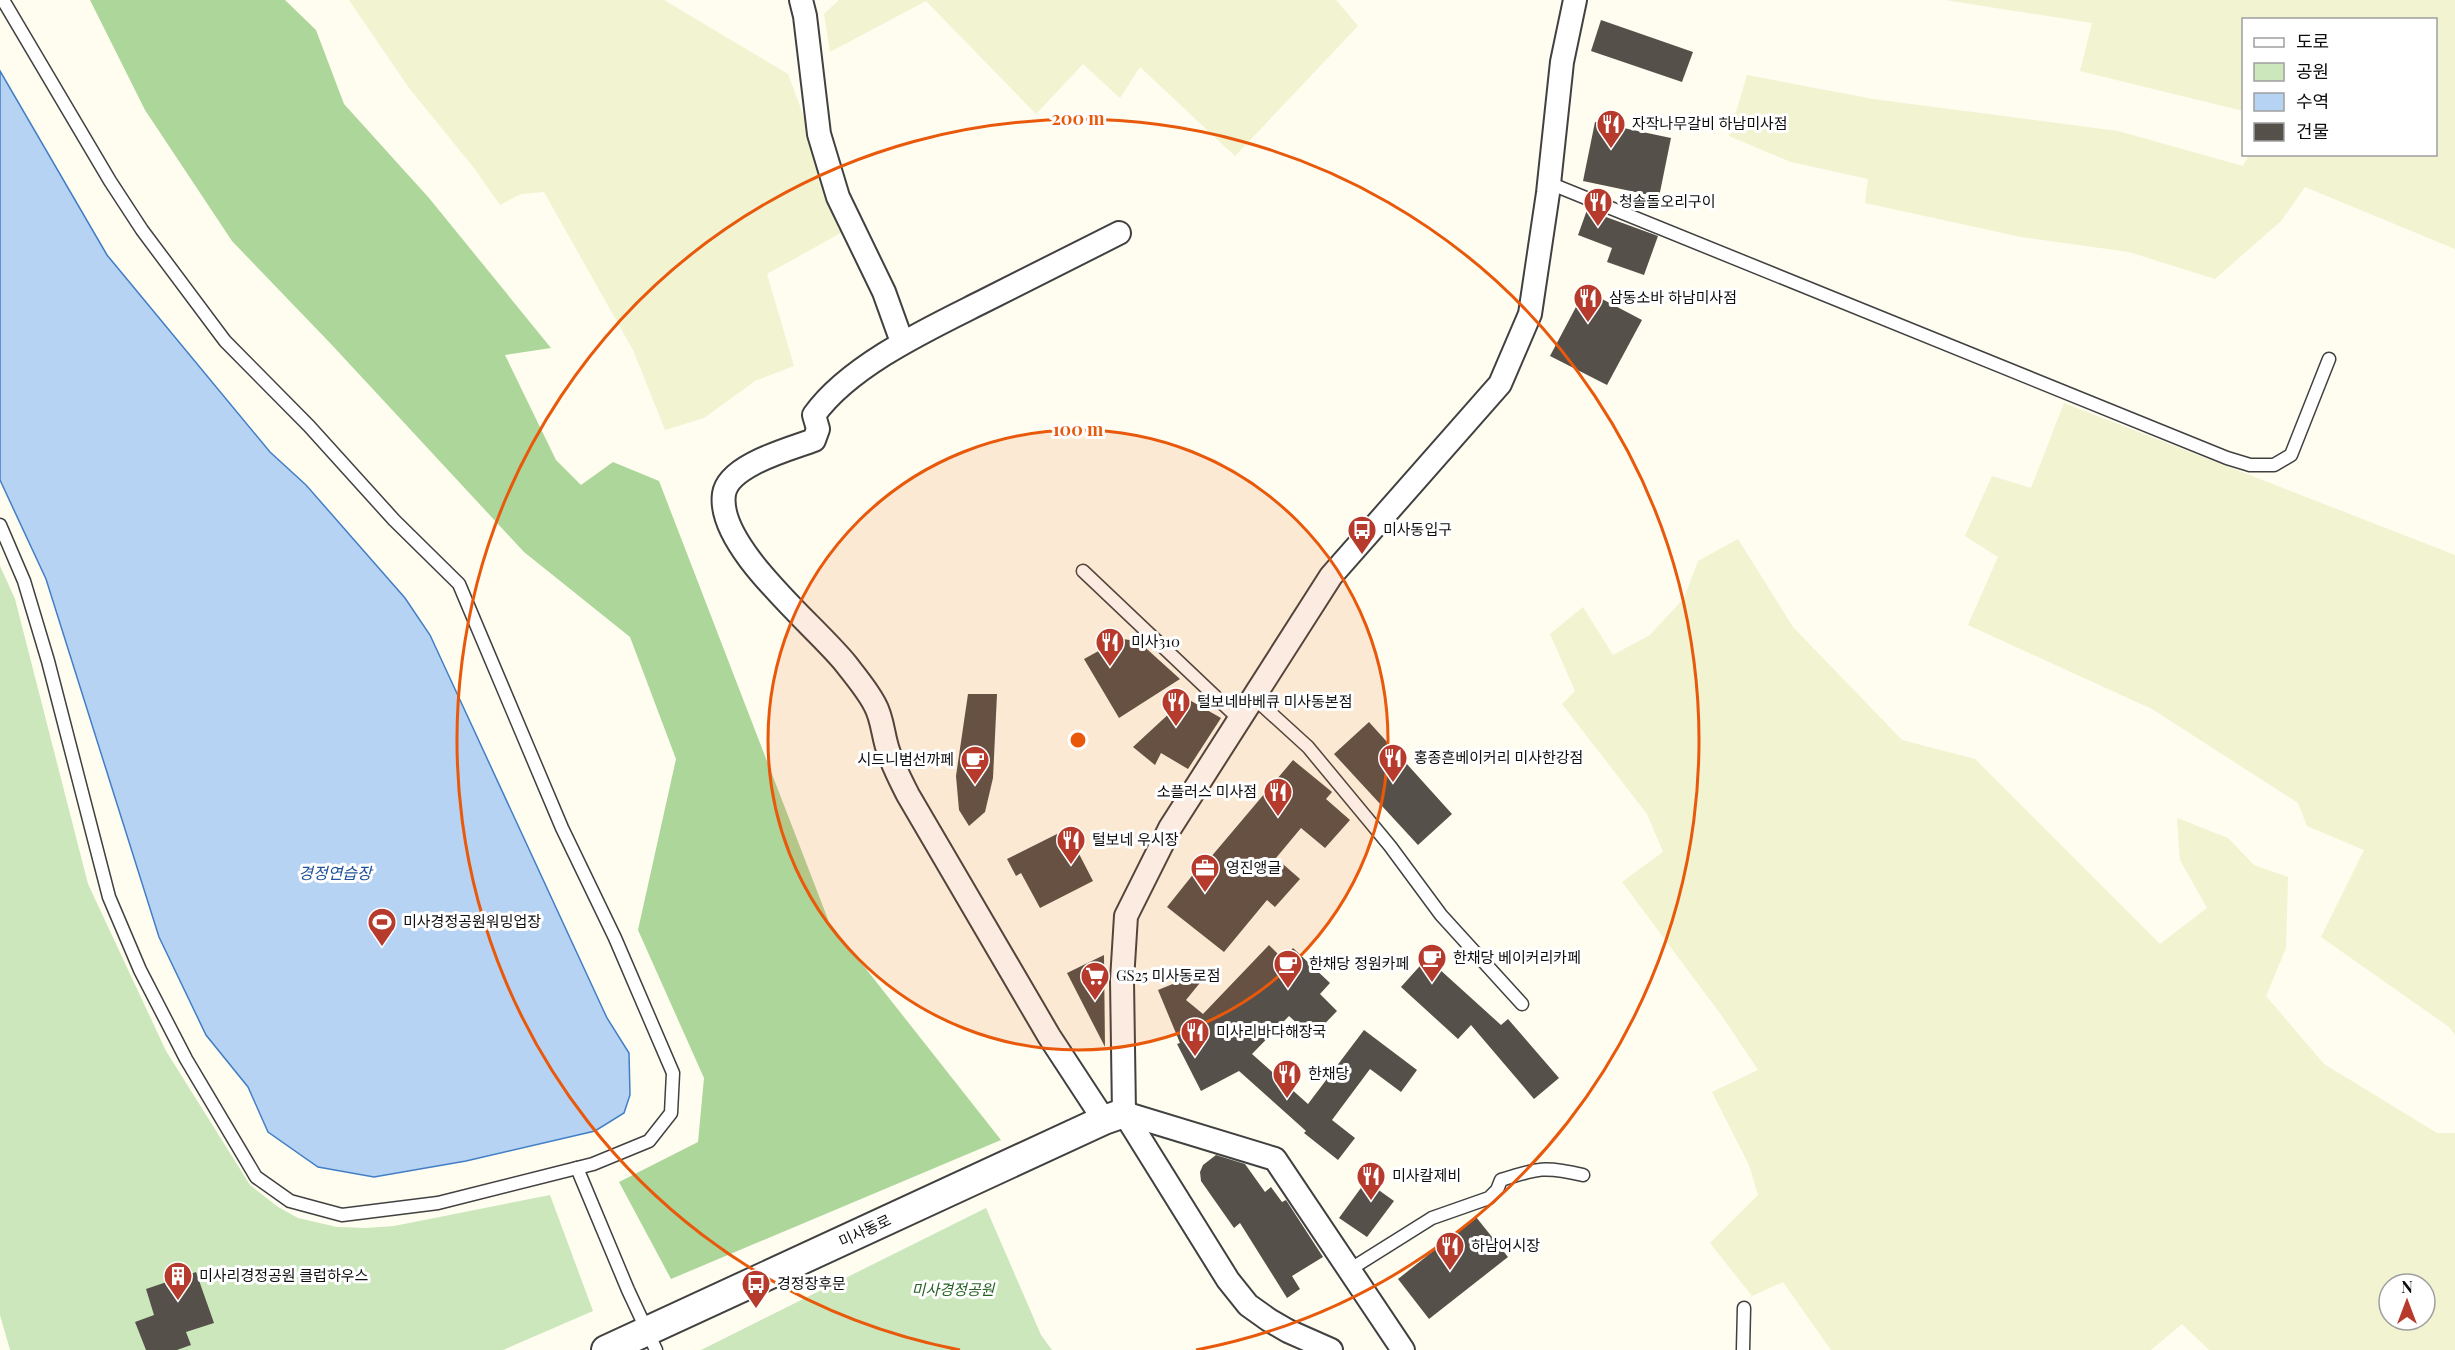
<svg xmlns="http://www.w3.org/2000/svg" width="2455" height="1350" font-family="'Playfair Display','Noto Sans KR',serif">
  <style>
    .farmland { fill: #f1f3d1; fill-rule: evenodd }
    .green { fill: #cbe7bb }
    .forest { fill: #add69b }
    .water { fill: #b7d3f3; stroke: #427ec5; stroke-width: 1.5 }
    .building { fill: #56504b }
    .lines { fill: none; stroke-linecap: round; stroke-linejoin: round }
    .service-casing { stroke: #414141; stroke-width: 15 }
    .minor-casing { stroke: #414141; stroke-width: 26 }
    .tertiary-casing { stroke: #414141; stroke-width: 32 }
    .service { stroke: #fff; stroke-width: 12 }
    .minor { stroke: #fff; stroke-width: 22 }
    .tertiary { stroke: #fff; stroke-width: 28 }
    .ring { fill: none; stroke: #e8590c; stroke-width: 3 }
    .labels { text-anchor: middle; stroke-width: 6; stroke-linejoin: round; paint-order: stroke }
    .poi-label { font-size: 15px; fill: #0e0e0e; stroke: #fff; text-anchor: start }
    .street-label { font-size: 15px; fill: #0e0e0e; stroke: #fff }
    .park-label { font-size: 15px; font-style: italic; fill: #266222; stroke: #fff }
    .water-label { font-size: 16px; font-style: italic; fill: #1e5198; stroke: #fff }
    .centre { fill: #e8590c; stroke: #fff; stroke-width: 3 }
    .ring-label { font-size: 18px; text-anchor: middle; font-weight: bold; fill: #e8590c; stroke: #fff; stroke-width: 6; stroke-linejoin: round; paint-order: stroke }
  </style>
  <rect width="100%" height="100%" fill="#fefdef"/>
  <g class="farmland">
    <path d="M 349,0 L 664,0 L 788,74 L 846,230 L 767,274 L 794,366 L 755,381 L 704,418 L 665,430 L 633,350 L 544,192 L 521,194 L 500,205 L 474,168 L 409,88 Z"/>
    <path d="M 839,0 L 1336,0 L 1358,26 L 1235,156 L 1140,67 L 1120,98 L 1083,64 L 1036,114 L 926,1 L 830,52 L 824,14 Z"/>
    <path d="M 1945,0 L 2455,0 L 2455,249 L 2305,187 L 2281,221 L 2215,279 L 2129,252 L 2021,237 L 1865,203 L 1868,179 L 1791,162 L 1729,136 L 1747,75 L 1873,99 L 2118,131 L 2243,166 L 2249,155 L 2436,154 L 2436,20 L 2244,20 L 2243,111 L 2080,71 L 2092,23 Z"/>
    <path d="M 2064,403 L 2455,555 L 2455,1035 L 2449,1027 L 2321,937 L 2364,850 L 2307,826 L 2298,803 L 2152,709 L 1968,625 L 1998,557 L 1965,536 L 1992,476 L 2031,488 Z"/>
    <path d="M 1738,539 L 1793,627 L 1902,740 L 1975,759 L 2160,944 L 2207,908 L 2180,860 L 2177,818 L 2228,838 L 2254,865 L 2288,877 L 2286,948 L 2266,996 L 2324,1064 L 2437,1133 L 2455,1133 L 2455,1350 L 2209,1350 L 2182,1324 L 2151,1350 L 1831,1350 L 1783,1282 L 1752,1296 L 1710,1243 L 1758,1195 L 1749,1165 L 1712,1092 L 1758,1070 L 1722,1016 L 1622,882 L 1663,852 L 1647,814 L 1562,704 L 1575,691 L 1550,634 L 1583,607 L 1613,655 L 1650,635 L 1684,598 L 1698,561 ZM 2389,1284 L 2425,1284 L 2425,1320 L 2389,1320 Z"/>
  </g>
  <g class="green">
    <path d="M 0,566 L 15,599 L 88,884 L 166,1051 L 250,1185 L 278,1207 L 298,1218 L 337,1227 L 366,1228 L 394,1226 L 550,1195 L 593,1311 L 503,1350 L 10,1350 L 0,1315 Z"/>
    <path d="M 986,1208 L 1041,1335 L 1052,1350 L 701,1350 Z"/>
  </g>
  <path class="forest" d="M 90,0 L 285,0 L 316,30 L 344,104 L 429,198 L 551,348 L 505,355 L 556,460 L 581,485 L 613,462 L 659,481 L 829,922 L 1001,1140 L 671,1279 L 619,1182 L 698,1142 L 704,1078 L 638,930 L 676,759 L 630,637 L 524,552 L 331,344 L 232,241 L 145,110 Z"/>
  <path class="water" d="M 0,71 L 107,255 L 270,452 L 306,485 L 405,598 L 430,635 L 607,1018 L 629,1053 L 630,1095 L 624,1113 L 595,1131 L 466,1161 L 374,1177 L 318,1167 L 268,1132 L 248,1087 L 206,1035 L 159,937 L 46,579 L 0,480 Z"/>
  <g class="building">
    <path d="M 1601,20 L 1693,52 L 1682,82 L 1591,51 Z"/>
    <path d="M 1595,122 L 1671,138 L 1659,197 L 1583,181 Z"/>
    <path d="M 1587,210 L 1658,236 L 1644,275 L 1607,262 L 1612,248 L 1578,235 Z"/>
    <path d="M 1585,290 L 1642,320 L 1607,385 L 1550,356 Z"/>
    <path d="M 1122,639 L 1138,641 L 1180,679 L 1119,718 L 1084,659 L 1104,648 L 1109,658 Z"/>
    <path d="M 968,694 L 997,694 L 993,778 L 985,812 L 969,826 L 959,810 L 956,776 Z"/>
    <path d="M 1186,698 L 1221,718 L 1188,769 L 1161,753 L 1155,765 L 1133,747 Z"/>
    <path d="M 1369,722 L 1452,814 L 1418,845 L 1334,754 Z"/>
    <path d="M 1293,760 L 1332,792 L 1326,799 L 1350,820 L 1325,848 L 1301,828 L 1276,858 L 1300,879 L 1275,907 L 1267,900 L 1224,952 L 1167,907 L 1203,862 L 1205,864 Z"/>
    <path d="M 1071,827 L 1080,843 L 1075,846 L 1093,881 L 1040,908 L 1021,873 L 1016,876 L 1007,859 Z"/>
    <path d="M 1269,945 L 1283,959 L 1293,948 L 1330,983 L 1320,994 L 1337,1011 L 1312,1037 L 1289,1016 L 1252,1054 L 1308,1104 L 1364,1030 L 1417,1070 L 1401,1092 L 1370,1069 L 1332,1120 L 1355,1138 L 1338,1160 L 1304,1133 L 1306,1131 L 1239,1071 L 1201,1091 L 1177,1044 L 1180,1043 L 1158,990 L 1212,968 L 1186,1000 L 1203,1014 Z"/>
    <path d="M 1104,955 L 1105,1047 L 1067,973 Z"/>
    <path d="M 1427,958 L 1501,1025 L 1508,1019 L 1559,1078 L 1534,1099 L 1471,1025 L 1458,1039 L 1401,987 Z"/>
    <path d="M 1216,1155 L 1245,1164 L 1265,1192 L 1271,1187 L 1282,1202 L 1286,1200 L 1323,1257 L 1292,1276 L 1300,1289 L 1287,1298 L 1240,1223 L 1234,1228 L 1201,1181 L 1200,1172 L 1203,1165 Z"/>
    <path d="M 1366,1181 L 1394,1201 L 1367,1237 L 1339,1218 Z"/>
    <path d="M 1476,1217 L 1508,1257 L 1429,1319 L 1398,1279 Z"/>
    <path d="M 196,1272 L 214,1323 L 186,1332 L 191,1345 L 177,1350 L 146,1350 L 135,1322 L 154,1315 L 146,1289 Z"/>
  </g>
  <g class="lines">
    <g class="service-casing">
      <g id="service">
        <path d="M 1549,183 L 2227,458 L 2250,465 L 2274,465 L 2291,455 L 2329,359"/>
        <path d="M 0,525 L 24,581 L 48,661 L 109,897 L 140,970 L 186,1059 L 256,1177 L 290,1201 L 342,1215 L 438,1203 L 593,1164 L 649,1141 L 671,1113 L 673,1073 L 615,938 L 562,828 L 459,584 L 394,520 L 309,426 L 225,341 L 142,230 L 110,181 L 3,0"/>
        <path d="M 1083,571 L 1239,719"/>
        <path d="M 1253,697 L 1308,747 L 1390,846 L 1441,915 L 1522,1004"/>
        <path d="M 577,1168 L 628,1290 L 656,1350"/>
        <path d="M 1349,1270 L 1432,1218 L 1489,1198 L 1497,1190 L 1501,1180 C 1538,1168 1545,1166 1583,1175"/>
        <path d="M 1743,1350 L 1744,1308"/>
      </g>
    </g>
    <g class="minor-casing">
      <g id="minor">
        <path d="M 801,0 L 805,16 L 819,134 L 838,197 L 884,292 L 902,342"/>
        <path d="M 1124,1113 L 1275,1159 L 1403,1350"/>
        <path d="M 1104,1120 L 1049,1036 L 908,795 C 901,781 894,768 889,753 C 883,738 883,719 875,705 C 868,691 856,677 846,664 C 815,625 716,547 724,494 C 728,465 790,449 814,440 L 818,429 L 814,415 C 849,366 926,330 980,303 C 1026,280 1072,257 1119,233"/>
        <path d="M 1331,1350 L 1288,1331 L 1269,1320 L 1248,1305 L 1228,1280 L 1124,1113 L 1122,980 L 1126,916 L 1170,828 L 1331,576 L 1500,384 L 1530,314 L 1548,193 L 1562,62 L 1575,0"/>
      </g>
    </g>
    <g class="tertiary-casing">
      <path id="tertiary" d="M 606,1350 L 1104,1120 L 1124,1113"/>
    </g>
    <use href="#service" class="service"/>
    <use href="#minor" class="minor"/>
    <use href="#tertiary" class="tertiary"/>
  </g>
  <circle cx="1078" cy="740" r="310" fill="#e8590c" fill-opacity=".12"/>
  <g class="ring">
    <circle cx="1078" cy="740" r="310"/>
    <path d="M960 1350A621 621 0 1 1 1196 1350"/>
  </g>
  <defs>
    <g id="restaurant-pin" transform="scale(1.5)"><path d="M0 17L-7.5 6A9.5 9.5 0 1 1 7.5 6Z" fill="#b63b2d" stroke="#fff"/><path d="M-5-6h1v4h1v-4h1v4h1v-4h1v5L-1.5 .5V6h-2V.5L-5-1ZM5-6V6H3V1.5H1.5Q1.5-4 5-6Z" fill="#fff"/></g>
    <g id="bus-pin" transform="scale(1.5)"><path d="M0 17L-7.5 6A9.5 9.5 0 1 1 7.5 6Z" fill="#b63b2d" stroke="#fff"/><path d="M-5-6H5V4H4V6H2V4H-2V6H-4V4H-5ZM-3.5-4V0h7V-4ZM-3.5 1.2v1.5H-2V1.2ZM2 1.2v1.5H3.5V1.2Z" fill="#fff"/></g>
    <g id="cafe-pin" transform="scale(1.5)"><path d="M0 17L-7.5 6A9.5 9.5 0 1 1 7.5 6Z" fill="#b63b2d" stroke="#fff"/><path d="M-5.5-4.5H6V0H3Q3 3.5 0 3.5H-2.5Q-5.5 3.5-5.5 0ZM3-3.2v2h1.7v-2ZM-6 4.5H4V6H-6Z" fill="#fff"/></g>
    <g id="office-pin" transform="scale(1.5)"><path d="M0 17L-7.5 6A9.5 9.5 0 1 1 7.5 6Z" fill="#b63b2d" stroke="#fff"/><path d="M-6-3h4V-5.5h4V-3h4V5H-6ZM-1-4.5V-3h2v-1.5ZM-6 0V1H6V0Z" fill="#fff"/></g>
    <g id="stadium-pin" transform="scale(1.5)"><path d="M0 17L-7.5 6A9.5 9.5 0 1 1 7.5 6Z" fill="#b63b2d" stroke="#fff"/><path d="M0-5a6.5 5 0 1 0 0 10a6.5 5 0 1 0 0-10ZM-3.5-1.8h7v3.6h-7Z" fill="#fff"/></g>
    <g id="supermarket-pin" transform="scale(1.5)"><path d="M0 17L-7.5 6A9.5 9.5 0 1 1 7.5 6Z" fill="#b63b2d" stroke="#fff"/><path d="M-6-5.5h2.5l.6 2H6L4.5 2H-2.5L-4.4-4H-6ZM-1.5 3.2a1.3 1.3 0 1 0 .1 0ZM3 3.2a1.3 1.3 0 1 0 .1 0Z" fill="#fff"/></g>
    <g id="building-pin" transform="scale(1.5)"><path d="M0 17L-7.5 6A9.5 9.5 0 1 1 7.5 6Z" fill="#b63b2d" stroke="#fff"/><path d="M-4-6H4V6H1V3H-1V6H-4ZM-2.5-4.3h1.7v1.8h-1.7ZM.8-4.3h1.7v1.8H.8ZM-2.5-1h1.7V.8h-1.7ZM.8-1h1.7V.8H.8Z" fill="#fff"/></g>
  </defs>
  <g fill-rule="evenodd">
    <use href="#restaurant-pin" x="1611" y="124"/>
    <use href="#restaurant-pin" x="1598" y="202"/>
    <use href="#restaurant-pin" x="1588" y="298"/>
    <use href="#bus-pin" x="1362" y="530"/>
    <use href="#restaurant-pin" x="1110" y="642"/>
    <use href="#restaurant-pin" x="1176" y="702"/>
    <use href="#restaurant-pin" x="1393" y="758"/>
    <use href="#cafe-pin" x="975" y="760"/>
    <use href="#restaurant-pin" x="1278" y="792"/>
    <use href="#restaurant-pin" x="1071" y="840"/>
    <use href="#office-pin" x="1205" y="868"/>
    <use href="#stadium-pin" x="382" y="922"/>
    <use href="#cafe-pin" x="1432" y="958"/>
    <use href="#cafe-pin" x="1288" y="964"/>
    <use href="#supermarket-pin" x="1095" y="976"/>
    <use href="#restaurant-pin" x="1195" y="1032"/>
    <use href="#restaurant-pin" x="1287" y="1074"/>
    <use href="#restaurant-pin" x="1371" y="1176"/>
    <use href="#restaurant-pin" x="1450" y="1246"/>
    <use href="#building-pin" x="178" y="1276"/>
    <use href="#bus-pin" x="756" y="1284"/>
  </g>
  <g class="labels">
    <g class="poi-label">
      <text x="1632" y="129">자작나무갈비 하남미사점</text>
      <text x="1619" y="207">청솔돌오리구이</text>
      <text x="1609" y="303">삼동소바 하남미사점</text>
      <text x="1383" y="535">미사동입구</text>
      <text x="1131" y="647">미사310</text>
      <text x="1197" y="707">털보네바베큐 미사동본점</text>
      <text x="1414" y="763">홍종흔베이커리 미사한강점</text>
      <text x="954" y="765" text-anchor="end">시드니범선까페</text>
      <text x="1257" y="797" text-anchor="end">소플러스 미사점</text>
      <text x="1092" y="845">털보네 우시장</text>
      <text x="1226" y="873">영진앵글</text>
      <text x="403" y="927">미사경정공원워밍업장</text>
      <text x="1453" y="963">한채당 베이커리카페</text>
      <text x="1309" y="969">한채당 정원카페</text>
      <text x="1116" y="981">GS25 미사동로점</text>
      <text x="1216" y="1037">미사리바다해장국</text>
      <text x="1308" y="1079">한채당</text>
      <text x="1392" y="1181">미사칼제비</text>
      <text x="1471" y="1251">하남어시장</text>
      <text x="199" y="1281">미사리경정공원 클럽하우스</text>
      <text x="777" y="1289">경정장후문</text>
    </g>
    <g class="street-label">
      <text transform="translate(865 1231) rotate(-25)" y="5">미사동로</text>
    </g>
    <g class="park-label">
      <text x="953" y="1295">미사경정공원</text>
    </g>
    <g class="water-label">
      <text x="335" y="879">경정연습장</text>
    </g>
  </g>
  <circle cx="1078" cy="740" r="9" class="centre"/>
  <g class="ring-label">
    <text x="1078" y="125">200 m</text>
    <text x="1078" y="436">100 m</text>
  </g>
  <rect x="2242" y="18" width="195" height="138" fill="#ffffff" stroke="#9f9f9f" stroke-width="1.5"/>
  <rect x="2254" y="38" width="30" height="9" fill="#ffffff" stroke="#9f9f9f" stroke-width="1.5"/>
  <text x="2296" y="48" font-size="18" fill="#0e0e0e">도로</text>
  <rect x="2254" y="63" width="30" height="18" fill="#cbe7bb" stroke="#9f9f9f" stroke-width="1.5"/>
  <text x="2296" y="78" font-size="18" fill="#0e0e0e">공원</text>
  <rect x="2254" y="93" width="30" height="18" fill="#b7d3f3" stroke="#9f9f9f" stroke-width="1.5"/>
  <text x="2296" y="108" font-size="18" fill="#0e0e0e">수역</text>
  <rect x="2254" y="123" width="30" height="18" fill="#56504b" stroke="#9f9f9f" stroke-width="1.5"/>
  <text x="2296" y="138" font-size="18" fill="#0e0e0e">건물</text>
  <g transform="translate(2407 1302)"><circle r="28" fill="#ffffff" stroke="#9f9f9f" stroke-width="1.5"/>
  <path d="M0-4.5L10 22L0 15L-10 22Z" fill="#b63b2d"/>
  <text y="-9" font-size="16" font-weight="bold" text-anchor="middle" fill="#0e0e0e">N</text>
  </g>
</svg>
